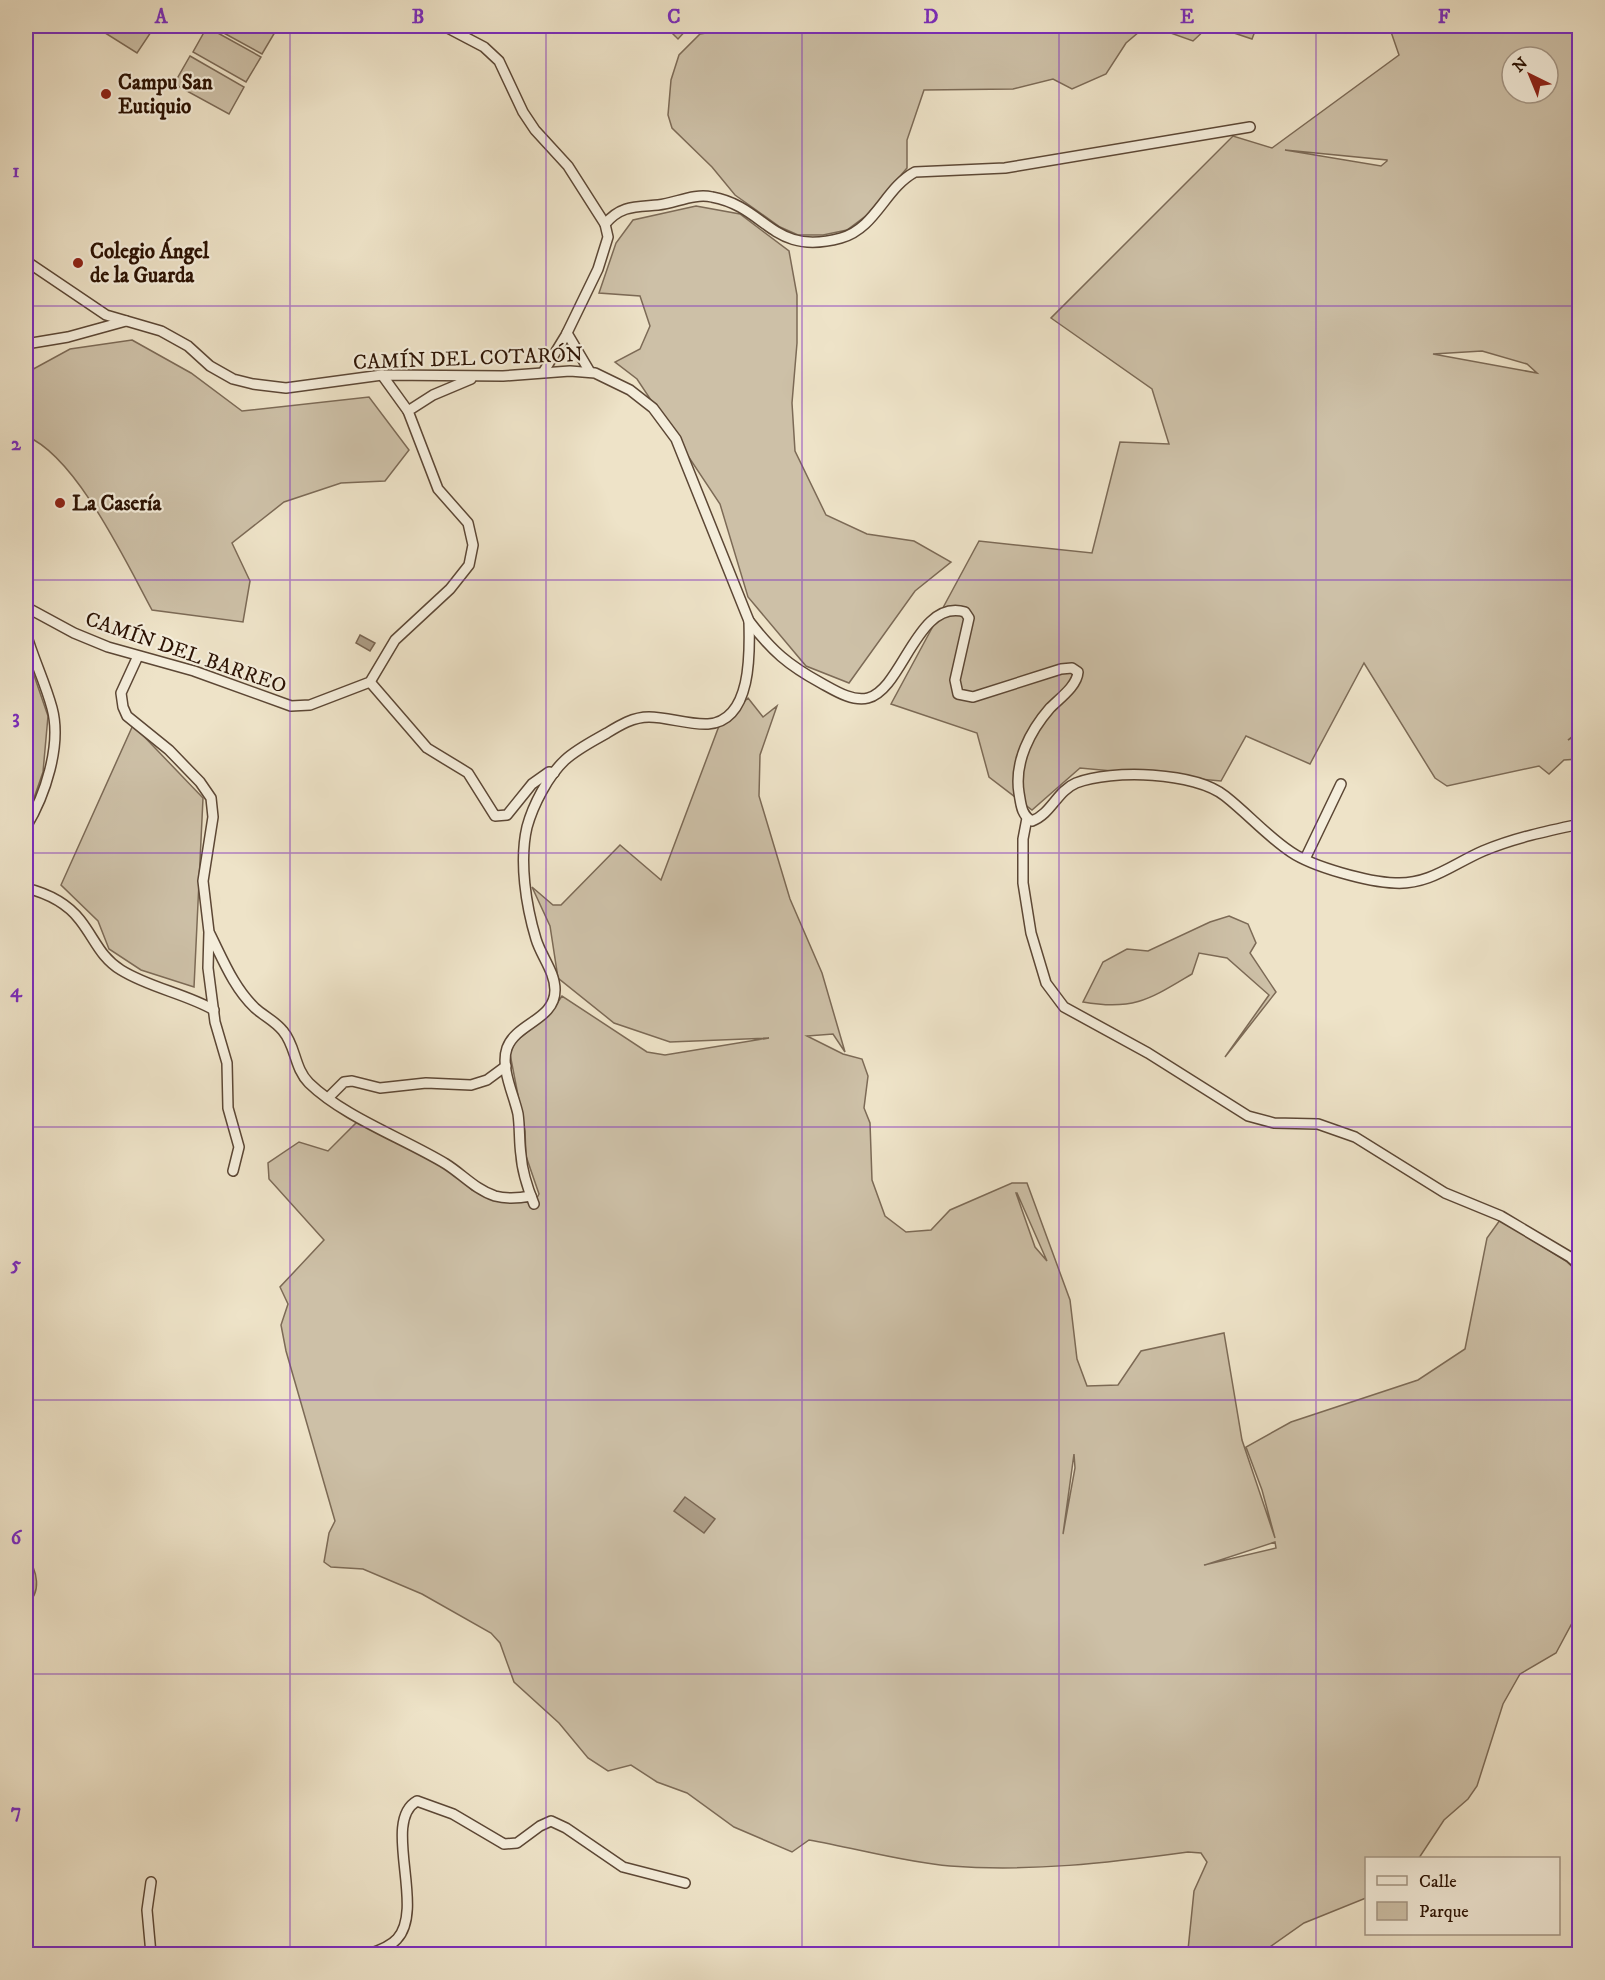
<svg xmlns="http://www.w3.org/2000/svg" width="1605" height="1980" font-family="'IM FELL DW Pica',serif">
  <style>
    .green { fill: #cdc0a7; stroke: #7c6a56; stroke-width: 1.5; fill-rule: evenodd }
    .water { fill: #ac9c85; stroke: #796551; stroke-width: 1.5 }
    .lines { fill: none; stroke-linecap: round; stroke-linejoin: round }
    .minor-casing { stroke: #5c4735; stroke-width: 12 }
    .minor { stroke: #f4eddb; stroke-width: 9 }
    .grid { fill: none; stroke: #7b2cbf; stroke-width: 1.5; stroke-opacity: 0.55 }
    .poi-dot { fill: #8f2418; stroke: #f4eddb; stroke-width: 2 }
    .labels { text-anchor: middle; stroke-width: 4.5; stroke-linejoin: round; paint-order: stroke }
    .poi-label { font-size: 21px; font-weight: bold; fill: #2c1304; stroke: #f4eddb; text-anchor: start }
    .street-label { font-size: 21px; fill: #2c1304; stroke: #f4eddb }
    .neatline { fill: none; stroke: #7b2cbf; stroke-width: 2 }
    .grid-label { font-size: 20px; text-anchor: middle; font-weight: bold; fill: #7b2cbf }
  </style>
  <rect width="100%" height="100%" fill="#eee3c8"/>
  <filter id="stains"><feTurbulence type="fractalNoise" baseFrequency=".00333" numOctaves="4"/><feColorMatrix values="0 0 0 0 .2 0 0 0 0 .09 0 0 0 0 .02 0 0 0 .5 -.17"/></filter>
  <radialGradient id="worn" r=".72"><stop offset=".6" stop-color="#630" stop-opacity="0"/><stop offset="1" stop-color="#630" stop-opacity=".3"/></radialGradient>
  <g class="green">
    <path d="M 94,26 L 155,26 L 137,53 Z"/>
    <path d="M 211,26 L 276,26 L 278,27 L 262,54 Z"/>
    <path d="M 665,26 L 690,26 L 678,39 Z"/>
    <path d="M 749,26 L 1146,26 L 1126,43 L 1106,74 L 1072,89 L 1053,79 L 1013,89 L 924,90 L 907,140 L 907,168 L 867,215 L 847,230 L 823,235 L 798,235 L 780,227 L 735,195 L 712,167 L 672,128 L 668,115 L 671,80 L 679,55 L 700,34 Z"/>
    <path d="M 1151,26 L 1209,26 L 1193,41 Z"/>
    <path d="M 1213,26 L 1257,26 L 1252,39 Z"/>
    <path d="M 1389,26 L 1543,26 L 1579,32 L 1580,730 L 1568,740 L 1579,733 L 1579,759 L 1564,760 L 1549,774 L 1539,766 L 1447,786 L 1435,778 L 1364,663 L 1310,764 L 1246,736 L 1221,781 L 1080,768 L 1032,810 L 989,777 L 977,733 L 891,704 L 979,541 L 1092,553 L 1120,442 L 1169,444 L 1152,389 L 1051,318 L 1233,136 L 1272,148 L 1399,55 ZM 1512,57 L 1548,57 L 1548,93 L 1512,93 ZM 1285,150 L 1387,160 L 1387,161 L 1381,166 ZM 1482,351 L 1527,364 L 1537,373 L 1433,354 Z"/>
    <path d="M 207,27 L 261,57 L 246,82 L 193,52 Z"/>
    <path d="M 190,56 L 244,87 L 229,114 L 174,84 Z"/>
    <path d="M 696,206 L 740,214 L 789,251 L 797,295 L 797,343 L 792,403 L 795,451 L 826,515 L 867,534 L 914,541 L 951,562 L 915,591 L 849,683 L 806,666 L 748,597 L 720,504 L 637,379 L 615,362 L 640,349 L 650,326 L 640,296 L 599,293 L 616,243 L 633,220 Z"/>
    <path d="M 132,340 L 191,373 L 242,411 L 369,397 L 409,450 L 385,481 L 341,483 L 284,502 L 232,543 L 250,581 L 243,622 L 152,610 C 126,562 76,456 26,436 L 26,373 L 70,349 Z"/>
    <path d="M 26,652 L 48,716 L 43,772 L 26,821 Z"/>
    <path d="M 748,698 L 763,717 L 777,706 L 760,755 L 759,796 L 790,899 L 822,973 L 845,1052 L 833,1034 L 807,1036 L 843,1054 L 862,1059 L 868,1076 L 864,1108 L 870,1123 L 872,1180 L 885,1216 L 906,1232 L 931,1230 L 950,1210 L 1012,1183 L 1027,1183 L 1070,1300 L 1077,1359 L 1087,1386 L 1118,1385 L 1141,1351 L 1224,1333 L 1242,1440 L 1275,1538 L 1262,1490 L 1246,1447 L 1291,1422 L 1418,1380 L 1465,1349 L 1487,1238 L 1500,1220 L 1566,1261 L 1579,1273 L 1579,1610 L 1556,1653 L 1520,1674 L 1503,1704 L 1477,1786 L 1468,1799 L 1444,1820 L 1419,1858 L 1366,1858 L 1366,1898 L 1304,1923 L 1267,1949 L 1242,1954 L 1224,1949 L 1188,1950 L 1194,1891 L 1207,1862 L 1201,1853 L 1188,1852 C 1108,1863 1030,1872 950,1866 C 903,1862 855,1848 809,1840 L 792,1852 L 734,1827 L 687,1793 L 657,1782 L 631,1765 L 608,1771 L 588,1758 L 559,1723 L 514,1682 L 500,1643 L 491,1633 L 422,1594 L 363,1569 L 331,1567 L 324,1562 L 329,1533 L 335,1521 L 286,1351 L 281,1325 L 288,1304 L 280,1287 L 324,1240 L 269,1179 L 268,1163 L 299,1142 L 328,1151 L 358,1121 L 394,1138 L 455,1174 L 472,1190 L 493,1199 L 534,1203 L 539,1194 L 526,1156 L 525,1131 L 510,1054 L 515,1042 L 549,1015 L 562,996 L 647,1052 L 665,1055 L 769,1038 L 670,1042 L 614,1023 L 558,978 L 550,926 L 532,887 L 553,905 L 561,905 L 620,845 L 661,880 L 719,726 ZM 1016,1193 L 1017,1193 L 1047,1261 L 1035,1247 ZM 1074,1454 L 1075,1468 L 1063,1534 ZM 1275,1542 L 1276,1548 L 1204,1565 L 1205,1565 Z"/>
    <path d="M 133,725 L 203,798 L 194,987 L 141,970 L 109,949 L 98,921 L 61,885 Z"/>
    <path d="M 1229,916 L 1248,924 L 1256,943 L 1250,953 L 1276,992 L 1225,1057 L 1269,995 L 1227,958 L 1199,953 L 1192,974 C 1150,999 1134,1011 1083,1002 L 1103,962 L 1127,949 L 1148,951 L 1210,922 Z"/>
    <path d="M 26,1557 C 38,1570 42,1593 26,1605 Z"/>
  </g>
  <g class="water">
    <path d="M 360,635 L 375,643 L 370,651 L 356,643 Z"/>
    <path d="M 685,1497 L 715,1519 L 704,1533 L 674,1511 Z"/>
  </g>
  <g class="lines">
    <g class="minor-casing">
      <g id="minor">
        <path d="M 444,26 L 484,47 L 499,61 L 523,112 L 535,130 L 568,166 L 605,224 L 608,237 L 598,269 L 566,335 L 544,371"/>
        <path d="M 605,224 C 621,205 636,207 658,205 C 676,203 694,193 712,197 C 767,207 772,257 841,238 C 876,228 885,188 915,172 L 1005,168 L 1250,127"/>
        <path d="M 26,261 L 106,315 L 161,331 L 188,346 L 210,366 L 233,379 L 253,384 L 286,388 L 382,375 L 503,376 L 570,371 L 595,373 L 630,390 L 653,408 L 676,439 L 749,621 C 772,651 788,665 821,683 C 834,690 852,702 868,698 C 903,689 917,598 965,612 L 969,618 L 955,680 L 958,694 L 973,697 L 1061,669 L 1072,668 L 1078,672 C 1077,686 1060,698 1050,708 C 1030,731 1014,762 1019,793 C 1021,804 1021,815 1032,821 C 1051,814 1057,791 1076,783 C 1112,769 1195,772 1225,796 C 1248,814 1267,836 1291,852 C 1313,867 1368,882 1395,883 C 1429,885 1453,864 1483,851 C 1514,838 1547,831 1580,824"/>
        <path d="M 567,333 L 590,372"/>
        <path d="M 26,344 L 68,337 L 126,321"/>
        <path d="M 382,375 L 408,411"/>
        <path d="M 26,607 L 74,633 L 108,647 L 194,671 L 291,706 L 310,705 L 370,682 L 395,640 L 450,589 L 469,565 L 473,545 L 468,523 L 438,489 L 408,411 L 433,395 L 471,379"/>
        <path d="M 26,633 C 33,658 45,682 52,708 C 62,745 45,796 26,827"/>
        <path d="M 138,656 L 121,693 L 123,707 L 127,716 L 169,750 L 200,782 L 211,798 L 213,817 L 203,881 L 209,932 L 208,968 L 215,1022 L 227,1063 L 228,1108 L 239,1147 L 233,1171"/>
        <path d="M 370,682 L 427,748 L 468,773 L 495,816 L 507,815 L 532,784 L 549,772 L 554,773"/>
        <path d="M 1027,818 L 1023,839 L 1023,883 L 1031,933 L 1046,983 L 1064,1007 L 1148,1053 L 1248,1116 L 1274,1123 L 1318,1124 L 1355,1137 L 1445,1193 L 1501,1216 L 1570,1257 L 1580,1266"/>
        <path d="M 1305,859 L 1341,784"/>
        <path d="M 26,888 C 46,893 67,903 80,920 C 95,939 100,957 121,970 C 150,988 184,993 214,1010"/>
        <path d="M 210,934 C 223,960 234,988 255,1008 C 264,1016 275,1021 283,1031 C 296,1046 294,1068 309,1083 C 344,1117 403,1138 446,1164 C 462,1174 476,1190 495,1196 C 506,1199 520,1198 531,1196"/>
        <path d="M 328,1098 L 344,1082 L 352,1081 L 380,1088 L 426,1083 L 471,1085 L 487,1080 L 506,1066"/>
        <path d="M 534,1204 C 528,1189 522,1171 521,1155 C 519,1142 520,1128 518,1114 C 514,1095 500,1068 507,1048 C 516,1023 555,1020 555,990 C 555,972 541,956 536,939 C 526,906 519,861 527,827 C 533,805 548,776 565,760 C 577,749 593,741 607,733 C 620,725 633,717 649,717 C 668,717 688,725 708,724 C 752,721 750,652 749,621"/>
        <path d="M 151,1882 L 147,1910 L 151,1954"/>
        <path d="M 369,1954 C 378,1951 391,1946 397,1939 C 426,1908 381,1821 417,1801 L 453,1814 L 504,1844 L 517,1843 L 540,1826 L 551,1821 L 566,1828 L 623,1867 L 685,1883"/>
      </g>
    </g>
    <use href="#minor" class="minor"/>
  </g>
  <path class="grid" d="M 290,26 L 290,1954M 546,26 L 546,1954M 802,26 L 802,1954M 1059,26 L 1059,1954M 1316,26 L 1316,1954M 26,306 L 1580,306M 26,580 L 1580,580M 26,853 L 1580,853M 26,1127 L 1580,1127M 26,1400 L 1580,1400M 26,1674 L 1580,1674"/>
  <g class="poi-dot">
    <circle cx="106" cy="94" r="6"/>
    <circle cx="78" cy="263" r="6"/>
    <circle cx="60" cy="503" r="6"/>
  </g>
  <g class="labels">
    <g class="poi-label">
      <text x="118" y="89">Campu San<tspan x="118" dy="24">Eutiquio</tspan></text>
      <text x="90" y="258">Colegio Ángel<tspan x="90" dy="24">de la Guarda</tspan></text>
      <text x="72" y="510">La Casería</text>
    </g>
    <g class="street-label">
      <text transform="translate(468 358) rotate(-2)" y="7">CAMÍN DEL COTARÓN</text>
      <text transform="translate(186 652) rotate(19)" y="7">CAMÍN DEL BARREO</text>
    </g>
  </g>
  <rect width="1605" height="1980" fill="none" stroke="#eee3c8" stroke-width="66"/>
  <rect x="1365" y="1857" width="195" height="78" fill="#f4eddb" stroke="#a49685" stroke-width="1.5"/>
  <rect x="1377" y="1876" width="30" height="9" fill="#f4eddb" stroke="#a49685" stroke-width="1.5"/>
  <text x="1419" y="1887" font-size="18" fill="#2c1304">Calle</text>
  <rect x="1377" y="1902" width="30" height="18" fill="#cdc0a7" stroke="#a49685" stroke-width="1.5"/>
  <text x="1419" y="1917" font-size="18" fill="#2c1304">Parque</text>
  <g transform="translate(1530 75) rotate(317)"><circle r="28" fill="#f4eddb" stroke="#a49685" stroke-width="1.5"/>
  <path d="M0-4.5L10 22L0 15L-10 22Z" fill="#8f2418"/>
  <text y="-9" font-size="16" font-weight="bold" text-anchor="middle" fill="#2c1304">N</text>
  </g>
  <rect x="33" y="33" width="1539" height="1914" class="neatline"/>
  <g class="grid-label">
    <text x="161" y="23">A</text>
    <text x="418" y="23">B</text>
    <text x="674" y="23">C</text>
    <text x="931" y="23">D</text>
    <text x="1187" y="23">E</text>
    <text x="1444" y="23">F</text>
    <text x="16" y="177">1</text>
    <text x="16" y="450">2</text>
    <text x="16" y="723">3</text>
    <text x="16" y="997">4</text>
    <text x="16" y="1270">5</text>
    <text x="16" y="1544">6</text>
    <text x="16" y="1817">7</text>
  </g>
  <rect width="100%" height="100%" filter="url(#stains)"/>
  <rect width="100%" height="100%" fill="url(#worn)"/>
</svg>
